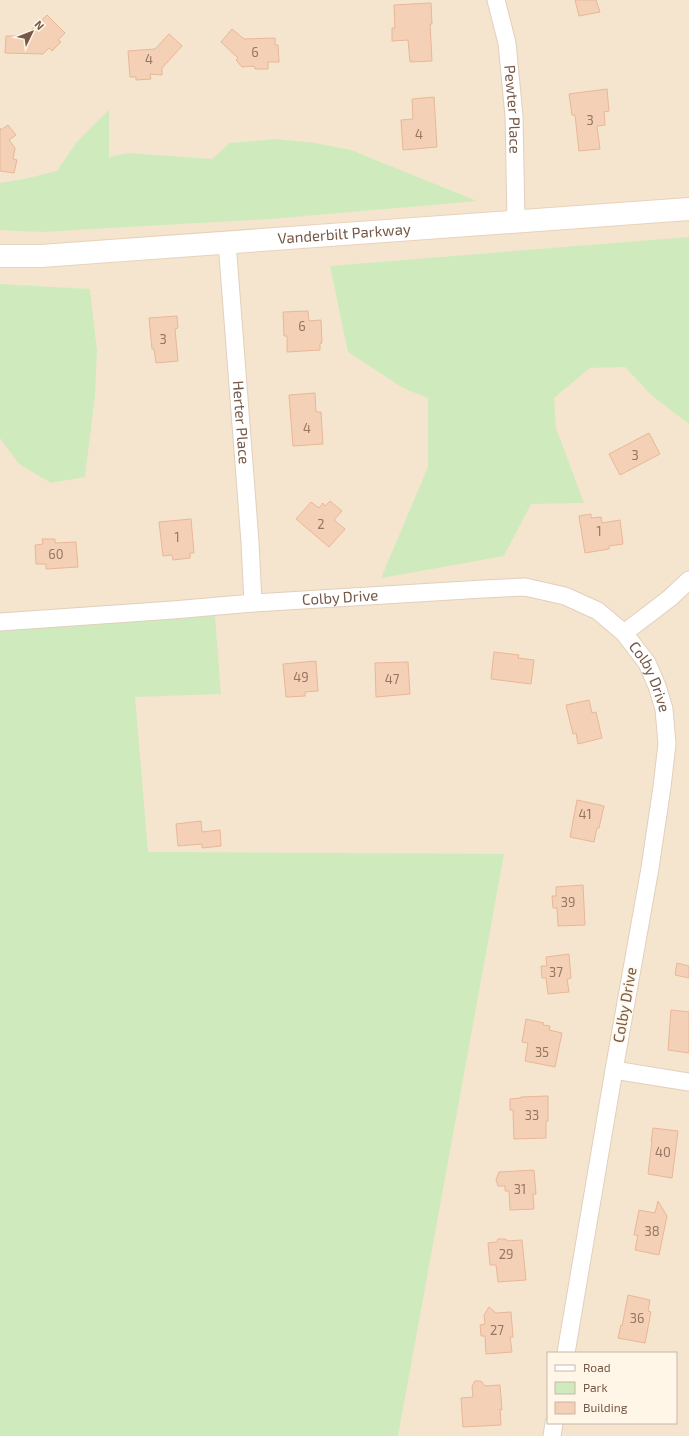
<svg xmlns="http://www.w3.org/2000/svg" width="689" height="1436" font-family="'Exo 2',sans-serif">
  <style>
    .residential { fill: #f5e5ce; fill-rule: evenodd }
    .green { fill: #cfebbe }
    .building { fill: #f4d1b6; stroke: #e8b796 }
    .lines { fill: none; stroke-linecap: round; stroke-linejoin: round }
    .street-casing { stroke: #e2cfbc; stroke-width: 19 }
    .secondary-casing { stroke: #e9d2bb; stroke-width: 24 }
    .street { stroke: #fff; stroke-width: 17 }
    .secondary { stroke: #fff; stroke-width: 22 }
    .labels { text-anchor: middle; stroke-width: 3; stroke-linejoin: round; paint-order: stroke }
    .number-label { font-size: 13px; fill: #957662 }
    .street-label { font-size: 15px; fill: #755846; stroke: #fff6e7 }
  </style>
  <rect width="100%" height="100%" fill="#fdf3e0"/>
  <path class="residential" d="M 0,0 L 689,0 L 689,1436 L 0,1436 ZM 548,1353 L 676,1353 L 676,1423 L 548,1423 Z"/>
  <g class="green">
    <path d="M 109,110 L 109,157 L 128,153 L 212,159 L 230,143 L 276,139 L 315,143 L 351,150 L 477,201 L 271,219 L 41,232 L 0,230 L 0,183 L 24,179 L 57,171 L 76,143 Z"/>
    <path d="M 689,237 L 689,424 L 651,395 L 625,367 L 590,368 L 554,398 L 556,428 L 584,503 L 531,504 L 504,556 L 381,578 L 428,467 L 428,398 L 403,388 L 348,352 L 330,266 Z"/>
    <path d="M 0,284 L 90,289 L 97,351 L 95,395 L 85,477 L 51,483 L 19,464 L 0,438 Z"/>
    <path d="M 215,616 L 221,694 L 135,697 L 148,852 L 504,854 L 398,1436 L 0,1436 L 0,631 Z"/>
  </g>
  <g class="building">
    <path d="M 575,0 L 596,0 L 600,12 L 579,16 Z"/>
    <path d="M 431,3 L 432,24 L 430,24 L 432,61 L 410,62 L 408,40 L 392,41 L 392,28 L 395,28 L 394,5 Z"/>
    <path d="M 47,15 L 65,33 L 58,40 L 61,42 L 52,51 L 49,48 L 43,54 L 5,53 L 6,36 L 25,36 Z"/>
    <path d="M 232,29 L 244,39 L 275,38 L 275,45 L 278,45 L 279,62 L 268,62 L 268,69 L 255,69 L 254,66 L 242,67 L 236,60 L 238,58 L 221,42 Z"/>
    <path d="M 169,34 L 182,46 L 162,68 L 162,75 L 150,74 L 151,79 L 136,80 L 136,77 L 130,77 L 128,51 L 155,49 Z"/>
    <path d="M 607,89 L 609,111 L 604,112 L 605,125 L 597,126 L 600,149 L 579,151 L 575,115 L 572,115 L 569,94 Z"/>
    <path d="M 434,97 L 437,147 L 403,150 L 401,120 L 413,119 L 412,99 Z"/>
    <path d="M 8,125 L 16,135 L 9,140 L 15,148 L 13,159 L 17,160 L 14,173 L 0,171 L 0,128 L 1,130 Z"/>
    <path d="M 308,311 L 309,321 L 321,320 L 322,343 L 320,343 L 320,350 L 287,352 L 287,336 L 284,336 L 283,312 Z"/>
    <path d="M 177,316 L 178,328 L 175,329 L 178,361 L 156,363 L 154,349 L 152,349 L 149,318 Z"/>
    <path d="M 315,393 L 316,412 L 321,412 L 323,444 L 293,446 L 289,395 Z"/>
    <path d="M 649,433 L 660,454 L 620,475 L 609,454 Z"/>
    <path d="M 330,501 L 342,511 L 334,520 L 345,529 L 329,547 L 296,519 L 311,502 L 319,508 L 323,503 L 325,506 Z"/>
    <path d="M 591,514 L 591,518 L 601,517 L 602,523 L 620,520 L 623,544 L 609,546 L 609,549 L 585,553 L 579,516 Z"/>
    <path d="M 191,519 L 194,553 L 190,553 L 190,558 L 173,560 L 172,555 L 163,556 L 159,522 Z"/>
    <path d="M 42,539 L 55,539 L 55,543 L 76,542 L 78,567 L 46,569 L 46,564 L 36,564 L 35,545 L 43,544 Z"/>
    <path d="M 494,652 L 519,655 L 518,658 L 534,660 L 531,684 L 491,679 Z"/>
    <path d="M 316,661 L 318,691 L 305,692 L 305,696 L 286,697 L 283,664 Z"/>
    <path d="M 408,662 L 410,694 L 376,697 L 375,663 Z"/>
    <path d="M 589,700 L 592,713 L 596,712 L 602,738 L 578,744 L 576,733 L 573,734 L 566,705 Z"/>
    <path d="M 577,800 L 604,806 L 599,828 L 597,828 L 594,842 L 570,837 Z"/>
    <path d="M 201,821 L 202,832 L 220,830 L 221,846 L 202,848 L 202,844 L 178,846 L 176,824 Z"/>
    <path d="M 583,885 L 585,925 L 558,926 L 557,908 L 553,908 L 552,896 L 556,896 L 556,887 Z"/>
    <path d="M 569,954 L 571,978 L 567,979 L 569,992 L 548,994 L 546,978 L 542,978 L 541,966 L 547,966 L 546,957 Z"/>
    <path d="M 677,963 L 689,966 L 689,978 L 675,975 Z"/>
    <path d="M 671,1010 L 689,1012 L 689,1053 L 668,1050 Z"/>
    <path d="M 526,1019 L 544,1023 L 543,1025 L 550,1026 L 549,1030 L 562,1033 L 555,1067 L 525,1061 L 528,1043 L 522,1042 Z"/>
    <path d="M 548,1096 L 548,1121 L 546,1121 L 546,1138 L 514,1139 L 513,1110 L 510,1110 L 510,1099 L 521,1098 L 521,1097 Z"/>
    <path d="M 653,1128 L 678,1131 L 672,1178 L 648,1174 L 652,1141 L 651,1141 Z"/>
    <path d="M 534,1170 L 536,1194 L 533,1194 L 534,1209 L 510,1210 L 509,1191 L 505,1191 L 505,1186 L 498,1186 L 496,1180 L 499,1172 Z"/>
    <path d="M 658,1201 L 667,1216 L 659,1255 L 635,1250 L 638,1235 L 634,1235 L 639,1210 L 655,1213 Z"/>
    <path d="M 498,1239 L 506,1239 L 507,1241 L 522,1240 L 526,1280 L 498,1282 L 496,1265 L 490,1265 L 488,1243 L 497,1242 Z"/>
    <path d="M 628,1295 L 650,1300 L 648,1311 L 651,1312 L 645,1343 L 618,1338 L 621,1325 L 622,1326 Z"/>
    <path d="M 489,1307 L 496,1313 L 511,1312 L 513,1337 L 510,1337 L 512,1352 L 486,1354 L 485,1336 L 481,1336 L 480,1325 L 485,1324 L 484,1315 Z"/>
    <path d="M 475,1381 L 481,1381 L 485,1386 L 500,1385 L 502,1410 L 500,1409 L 501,1425 L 463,1427 L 461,1398 L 473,1397 L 472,1386 Z"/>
  </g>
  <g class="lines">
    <g class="street-casing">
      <g id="street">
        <path id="s1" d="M 496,0 L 507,43 L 514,116 L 516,221"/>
        <path id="s2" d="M 227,242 L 250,542 L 253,603"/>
        <path id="s3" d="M 0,622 L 173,610 L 253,603 L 483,589 L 525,587 L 565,596 L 598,611 L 624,633 L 647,663 L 657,686 L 664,709 L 667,744 L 662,787 L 650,868 L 614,1070 L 566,1353"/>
        <path d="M 624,633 L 670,598 L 689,580"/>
        <path d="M 614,1070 L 689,1082"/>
        <path d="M 552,1436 L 554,1423"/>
      </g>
    </g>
    <g class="secondary-casing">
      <g id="secondary">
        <path id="s4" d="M 0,256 L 41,256 L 689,209"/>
      </g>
    </g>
    <use href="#street" class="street"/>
    <use href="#secondary" class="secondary"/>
  </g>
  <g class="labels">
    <g class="number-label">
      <text x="255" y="57">6</text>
      <text x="149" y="64">4</text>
      <text x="590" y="125">3</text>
      <text x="419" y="139">4</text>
      <text x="302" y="331">6</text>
      <text x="163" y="344">3</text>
      <text x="307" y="433">4</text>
      <text x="635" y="460">3</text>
      <text x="321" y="529">2</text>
      <text x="599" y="536">1</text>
      <text x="177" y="542">1</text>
      <text x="56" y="559">60</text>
      <text x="301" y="682">49</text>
      <text x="392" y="684">47</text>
      <text x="585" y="819">41</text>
      <text x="568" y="907">39</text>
      <text x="556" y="977">37</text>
      <text x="542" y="1057">35</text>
      <text x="532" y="1120">33</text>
      <text x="663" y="1157">40</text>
      <text x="520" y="1194">31</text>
      <text x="652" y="1236">38</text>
      <text x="506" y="1259">29</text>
      <text x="637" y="1323">36</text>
      <text x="497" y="1335">27</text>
    </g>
    <g class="street-label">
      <text dy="5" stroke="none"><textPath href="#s1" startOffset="111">Pewter Place</textPath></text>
      <text dy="5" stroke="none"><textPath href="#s4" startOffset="345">Vanderbilt Parkway</textPath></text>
      <text dy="5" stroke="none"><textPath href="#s2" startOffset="181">Herter Place</textPath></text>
      <text dy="5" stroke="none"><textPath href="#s3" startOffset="341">Colby Drive</textPath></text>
      <text dy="5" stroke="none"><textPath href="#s3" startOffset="689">Colby Drive</textPath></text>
      <text transform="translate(625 1005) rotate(-80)" y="5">Colby Drive</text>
    </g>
  </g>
  <rect x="547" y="1352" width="130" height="72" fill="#fff6e7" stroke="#c8b7a7"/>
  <rect x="555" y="1365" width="20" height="6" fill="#ffffff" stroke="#c8b7a7"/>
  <text x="583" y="1372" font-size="12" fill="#755846">Road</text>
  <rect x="555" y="1382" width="20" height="12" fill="#cfebbe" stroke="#c8b7a7"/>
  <text x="583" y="1392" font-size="12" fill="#755846">Park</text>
  <rect x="555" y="1402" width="20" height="12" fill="#f4d1b6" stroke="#c8b7a7"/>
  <text x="583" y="1412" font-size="12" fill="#755846">Building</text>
  <g transform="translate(32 32) rotate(47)" stroke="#fff6e7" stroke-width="3" paint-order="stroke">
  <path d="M0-3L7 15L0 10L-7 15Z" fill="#755846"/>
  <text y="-6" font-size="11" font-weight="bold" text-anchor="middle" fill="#755846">N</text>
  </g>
</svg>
